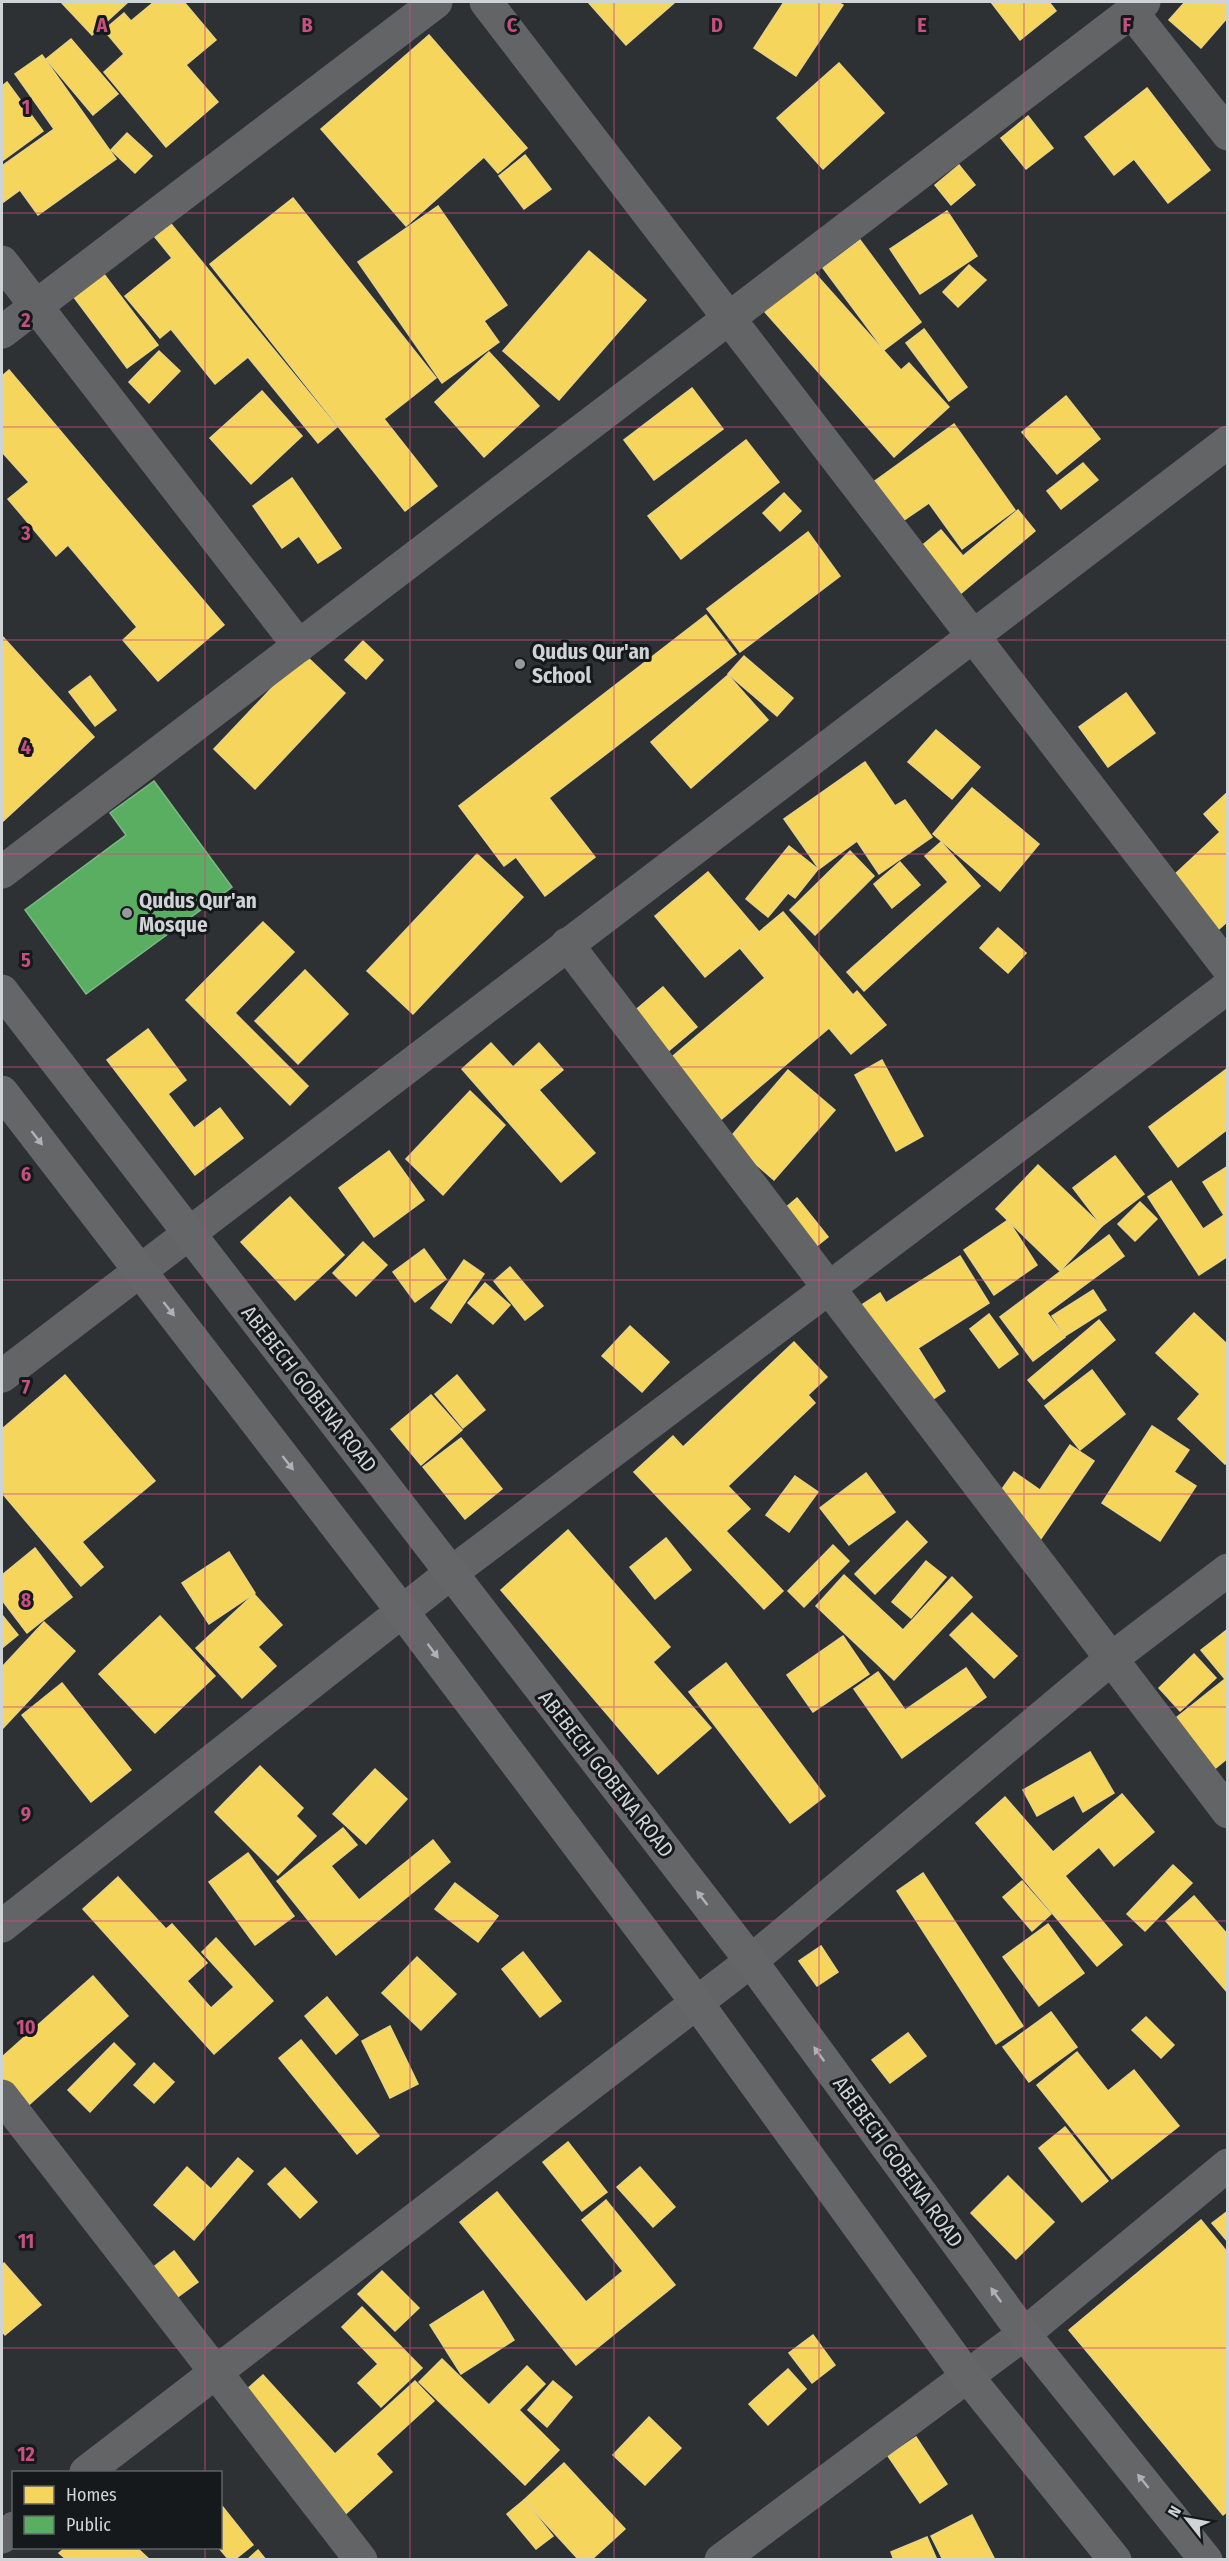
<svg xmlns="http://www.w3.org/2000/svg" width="1229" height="2561" font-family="'Fira Sans Condensed',sans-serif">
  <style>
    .homes { fill: #f6d55c; stroke: #ead481; stroke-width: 1.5 }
    .public { fill: #5aae61; stroke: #7db984; stroke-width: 1.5 }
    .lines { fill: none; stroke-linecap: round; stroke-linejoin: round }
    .street { stroke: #626465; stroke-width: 33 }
    .secondary { stroke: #646667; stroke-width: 33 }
    .oneway { fill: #aeb2b5 }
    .grid { fill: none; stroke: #c65080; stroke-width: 1.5; stroke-opacity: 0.55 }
    .poi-dot { fill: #969a9d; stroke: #16191b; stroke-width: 2 }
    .labels { text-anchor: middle; stroke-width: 6; stroke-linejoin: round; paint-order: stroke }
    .poi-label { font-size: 21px; font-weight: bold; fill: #ced3d6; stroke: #16191b; text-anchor: start }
    .street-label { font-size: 21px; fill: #ced3d6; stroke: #16191b }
    .grid-label { font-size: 20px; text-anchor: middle; font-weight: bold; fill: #c65080; stroke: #16191b; stroke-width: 6; stroke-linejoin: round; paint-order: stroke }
  </style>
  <rect width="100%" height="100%" fill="#2d3134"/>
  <g class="homes">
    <path d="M 61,2 L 128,2 L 92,35 Z"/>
    <path d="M 154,2 L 184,2 L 216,40 L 186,65 L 218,102 L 166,147 L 104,72 L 124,54 L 104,30 L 124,13 L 131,21 Z"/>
    <path d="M 588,2 L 673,2 L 674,3 L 626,45 Z"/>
    <path d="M 784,2 L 837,2 L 843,5 L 796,76 L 754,48 Z"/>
    <path d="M 991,2 L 1049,2 L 1056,11 L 1020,40 Z"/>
    <path d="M 1185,2 L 1228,2 L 1228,17 L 1201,48 L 1169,20 Z"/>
    <path d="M 429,35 L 527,148 L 498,173 L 484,157 L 406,226 L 321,129 Z"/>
    <path d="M 71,39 L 118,94 L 93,115 L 46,59 Z"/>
    <path d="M 42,55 L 116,159 L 38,215 L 20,190 L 2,203 L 2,166 L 54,129 L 15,74 Z"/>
    <path d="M 839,63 L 884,113 L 823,169 L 777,118 Z"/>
    <path d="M 7,82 L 43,131 L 2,161 L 2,86 Z"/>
    <path d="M 1147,88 L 1210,170 L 1168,203 L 1134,159 L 1114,175 L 1085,137 Z"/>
    <path d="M 1028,116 L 1053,148 L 1026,169 L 1001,138 Z"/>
    <path d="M 127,133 L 152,156 L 135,173 L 111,150 Z"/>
    <path d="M 525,155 L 551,189 L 524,209 L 499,176 Z"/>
    <path d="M 959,165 L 975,185 L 951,205 L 935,185 Z"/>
    <path d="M 293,198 L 436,378 L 384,419 L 437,486 L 405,511 L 210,264 Z"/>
    <path d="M 438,206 L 507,305 L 484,321 L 499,342 L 442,383 L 358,262 Z"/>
    <path d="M 947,211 L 977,256 L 920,294 L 890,249 Z"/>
    <path d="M 171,224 L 337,427 L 318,443 L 248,357 L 215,384 L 171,329 L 160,338 L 125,296 L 172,258 L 155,237 Z"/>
    <path d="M 860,240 L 921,322 L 884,350 L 823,268 Z"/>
    <path d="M 589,251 L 646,300 L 559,400 L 503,351 Z"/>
    <path d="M 969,265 L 986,280 L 958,307 L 943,292 Z"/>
    <path d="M 811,269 L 901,370 L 909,363 L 949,407 L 894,457 L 765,312 Z"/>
    <path d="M 103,273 L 158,345 L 127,368 L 73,296 Z"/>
    <path d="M 924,329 L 967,387 L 949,401 L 906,343 Z"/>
    <path d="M 159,351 L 180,371 L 149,403 L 129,382 Z"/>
    <path d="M 489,352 L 539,406 L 484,457 L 435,402 Z"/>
    <path d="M 9,370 L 224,625 L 158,681 L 123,640 L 137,627 L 68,545 L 56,556 L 8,499 L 29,482 L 2,452 L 2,376 Z"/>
    <path d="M 692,388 L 723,429 L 654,480 L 624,440 Z"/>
    <path d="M 262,391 L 302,436 L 251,484 L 210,438 Z"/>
    <path d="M 1066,396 L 1100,439 L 1057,474 L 1022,432 Z"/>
    <path d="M 954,424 L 1015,510 L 962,549 L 929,503 L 904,520 L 875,481 Z"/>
    <path d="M 746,440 L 779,482 L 681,559 L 648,516 Z"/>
    <path d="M 1083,463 L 1098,480 L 1061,509 L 1047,491 Z"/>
    <path d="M 292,478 L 341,548 L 318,563 L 299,536 L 282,548 L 253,506 Z"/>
    <path d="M 784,493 L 801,511 L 780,531 L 763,513 Z"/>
    <path d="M 1018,510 L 1035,531 L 959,595 L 919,548 L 941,530 L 963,556 Z"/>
    <path d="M 808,532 L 840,576 L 740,652 L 707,609 Z"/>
    <path d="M 706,615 L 736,654 L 549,798 L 595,857 L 545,896 L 516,857 L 504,866 L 459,806 Z"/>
    <path d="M 2,636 L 94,737 L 2,822 Z"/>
    <path d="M 363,641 L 383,660 L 366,679 L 345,660 Z"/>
    <path d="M 304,654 L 345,693 L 255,789 L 214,749 Z"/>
    <path d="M 744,656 L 793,698 L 777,716 L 728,674 Z"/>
    <path d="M 728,675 L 768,720 L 691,788 L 651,742 Z"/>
    <path d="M 90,676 L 116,710 L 95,726 L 69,692 Z"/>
    <path d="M 1126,693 L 1155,733 L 1108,767 L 1079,727 Z"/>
    <path d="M 936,730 L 980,767 L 952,799 L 908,762 Z"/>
    <path d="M 865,762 L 895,806 L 905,800 L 932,837 L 879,874 L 857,841 L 819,869 L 784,819 Z"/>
    <path d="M 972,788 L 1039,844 L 1000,891 L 933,834 Z"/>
    <path d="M 1228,792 L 1228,921 L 1219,929 L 1172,877 L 1220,832 L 1204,814 Z"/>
    <path d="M 941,842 L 980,886 L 864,991 L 847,972 L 948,882 L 925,856 Z"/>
    <path d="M 789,846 L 818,869 L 795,898 L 788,893 L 768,917 L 746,899 Z"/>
    <path d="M 850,851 L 874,876 L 815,935 L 790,910 Z"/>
    <path d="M 477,854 L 523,897 L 413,1014 L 367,971 Z"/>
    <path d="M 900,862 L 920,885 L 892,908 L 874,884 Z"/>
    <path d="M 708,872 L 759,932 L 705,977 L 655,916 Z"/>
    <path d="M 783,912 L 853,995 L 857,991 L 886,1025 L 851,1054 L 829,1028 L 711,1128 L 660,1067 L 765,978 L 740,948 Z"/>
    <path d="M 263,922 L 294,952 L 235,1013 L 308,1086 L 290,1105 L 186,1000 Z"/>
    <path d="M 998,928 L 1026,953 L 1008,973 L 980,948 Z"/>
    <path d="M 305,970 L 348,1014 L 298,1064 L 255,1021 Z"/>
    <path d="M 663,987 L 697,1027 L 660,1058 L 626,1018 Z"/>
    <path d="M 148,1029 L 186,1080 L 168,1094 L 194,1128 L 220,1108 L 243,1138 L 195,1175 L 107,1060 Z"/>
    <path d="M 491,1043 L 513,1067 L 539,1043 L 563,1070 L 539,1090 L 595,1153 L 561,1182 L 462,1069 Z"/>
    <path d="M 882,1060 L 923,1136 L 896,1151 L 855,1075 Z"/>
    <path d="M 1228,1068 L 1228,1129 L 1178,1167 L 1149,1127 Z"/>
    <path d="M 788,1070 L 835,1110 L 774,1180 L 728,1140 Z"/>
    <path d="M 470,1091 L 505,1125 L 443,1195 L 406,1159 Z"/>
    <path d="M 389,1151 L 424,1200 L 374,1237 L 339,1188 Z"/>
    <path d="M 1115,1156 L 1144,1194 L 1102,1226 L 1073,1188 Z"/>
    <path d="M 1038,1165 L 1102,1226 L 1060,1271 L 996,1209 Z"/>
    <path d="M 1228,1166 L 1228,1256 L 1199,1275 L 1148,1197 L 1171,1181 L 1203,1229 L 1224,1215 L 1203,1182 Z"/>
    <path d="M 290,1197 L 344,1255 L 295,1300 L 241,1242 Z"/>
    <path d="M 797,1198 L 828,1237 L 808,1253 L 777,1215 Z"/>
    <path d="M 1140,1202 L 1157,1219 L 1135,1241 L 1118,1224 Z"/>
    <path d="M 1008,1220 L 1037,1265 L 994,1295 L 964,1250 Z"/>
    <path d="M 1109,1235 L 1124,1256 L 1047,1313 L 1065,1337 L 1033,1361 L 1000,1317 Z"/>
    <path d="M 363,1242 L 387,1265 L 356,1296 L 333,1273 Z"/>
    <path d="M 424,1249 L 446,1279 L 415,1302 L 393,1272 Z"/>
    <path d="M 960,1256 L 989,1303 L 918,1348 L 945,1391 L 917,1410 L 854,1310 L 880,1293 L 886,1303 Z"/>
    <path d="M 464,1260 L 484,1274 L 451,1323 L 431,1308 Z"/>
    <path d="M 510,1267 L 543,1306 L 525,1320 L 494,1281 Z"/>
    <path d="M 485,1283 L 510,1305 L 493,1324 L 468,1303 Z"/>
    <path d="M 1093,1290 L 1106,1310 L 1065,1336 L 1052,1316 Z"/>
    <path d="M 1194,1313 L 1228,1345 L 1228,1462 L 1225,1464 L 1178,1419 L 1200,1394 L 1156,1353 Z"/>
    <path d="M 989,1314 L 1018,1354 L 999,1368 L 970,1329 Z"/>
    <path d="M 1099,1320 L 1115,1340 L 1044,1399 L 1028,1380 Z"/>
    <path d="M 630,1326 L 669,1362 L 642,1392 L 602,1356 Z"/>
    <path d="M 794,1342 L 827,1377 L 808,1395 L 815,1403 L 728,1486 L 750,1509 L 726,1531 L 783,1591 L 764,1609 L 634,1472 L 673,1436 L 683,1447 Z"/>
    <path d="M 1092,1370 L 1125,1414 L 1080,1450 L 1045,1406 Z"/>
    <path d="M 65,1375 L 155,1481 L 82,1542 L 103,1567 L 81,1586 L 2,1493 L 2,1429 Z"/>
    <path d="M 457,1375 L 485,1410 L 463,1428 L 435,1394 Z"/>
    <path d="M 431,1395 L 462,1430 L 421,1465 L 391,1429 Z"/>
    <path d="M 1152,1426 L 1189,1450 L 1174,1472 L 1196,1486 L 1160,1541 L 1102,1503 Z"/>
    <path d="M 461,1438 L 502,1489 L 465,1519 L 423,1467 Z"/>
    <path d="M 1070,1445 L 1094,1461 L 1038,1543 L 988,1509 L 1014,1472 L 1040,1490 Z"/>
    <path d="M 866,1473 L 895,1512 L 849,1545 L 820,1508 Z"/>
    <path d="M 795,1476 L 818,1492 L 789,1532 L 766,1515 Z"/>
    <path d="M 907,1521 L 927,1542 L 875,1594 L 855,1574 Z"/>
    <path d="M 568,1530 L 670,1647 L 653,1662 L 711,1728 L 658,1774 L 501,1590 Z"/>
    <path d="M 666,1538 L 691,1570 L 655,1599 L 630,1567 Z"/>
    <path d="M 833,1545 L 849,1561 L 804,1607 L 788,1591 Z"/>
    <path d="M 35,1548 L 72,1597 L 27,1633 L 2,1600 L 2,1575 Z"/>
    <path d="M 229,1552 L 255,1593 L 209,1624 L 182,1583 Z"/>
    <path d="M 926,1561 L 946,1577 L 911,1618 L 892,1602 Z"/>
    <path d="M 844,1575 L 903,1630 L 952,1577 L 972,1597 L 894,1680 L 816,1606 Z"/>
    <path d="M 254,1594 L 282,1625 L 258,1647 L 276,1666 L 242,1698 L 196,1648 Z"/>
    <path d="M 972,1613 L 1017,1656 L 994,1678 L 950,1635 Z"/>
    <path d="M 2,1615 L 18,1635 L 2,1648 Z"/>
    <path d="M 160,1616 L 215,1676 L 155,1733 L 99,1674 Z"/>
    <path d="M 44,1622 L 75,1651 L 2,1729 L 2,1667 Z"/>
    <path d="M 1228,1629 L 1228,1758 L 1212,1771 L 1172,1721 L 1225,1679 L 1201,1650 Z"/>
    <path d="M 843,1636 L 869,1674 L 813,1712 L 787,1675 Z"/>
    <path d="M 1194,1654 L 1216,1678 L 1180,1711 L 1159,1688 Z"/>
    <path d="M 726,1663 L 825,1796 L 790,1823 L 689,1692 Z"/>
    <path d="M 966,1668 L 986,1697 L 902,1758 L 854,1689 L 878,1672 L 905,1710 Z"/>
    <path d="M 62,1683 L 131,1770 L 91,1802 L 22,1715 Z"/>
    <path d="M 1090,1752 L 1114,1793 L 1083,1812 L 1074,1795 L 1037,1816 L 1023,1790 Z"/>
    <path d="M 260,1766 L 303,1808 L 296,1816 L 316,1836 L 278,1875 L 215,1812 Z"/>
    <path d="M 375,1769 L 407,1799 L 366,1844 L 333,1814 Z"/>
    <path d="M 1122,1794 L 1154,1832 L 1114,1866 L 1099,1847 L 1065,1876 L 1122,1945 L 1097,1966 L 976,1823 L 1005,1797 L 1053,1852 Z"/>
    <path d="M 343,1828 L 357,1845 L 331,1866 L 359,1900 L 433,1840 L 450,1862 L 336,1955 L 277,1881 Z"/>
    <path d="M 248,1853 L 294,1916 L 255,1945 L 209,1882 Z"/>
    <path d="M 1173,1865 L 1192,1883 L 1145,1931 L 1127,1914 Z"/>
    <path d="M 923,1873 L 1023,2026 L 996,2044 L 897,1891 Z"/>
    <path d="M 118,1877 L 166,1929 L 172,1924 L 207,1963 L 187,1981 L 211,2008 L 234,1987 L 202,1952 L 216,1938 L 273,2001 L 214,2054 L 83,1909 Z"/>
    <path d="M 1022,1881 L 1051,1914 L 1032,1931 L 1003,1897 Z"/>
    <path d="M 455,1883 L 498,1916 L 478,1942 L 435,1909 Z"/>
    <path d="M 1194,1896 L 1228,1935 L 1228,1993 L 1166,1921 Z"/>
    <path d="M 1048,1924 L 1084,1973 L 1039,2006 L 1003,1957 Z"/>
    <path d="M 821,1946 L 838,1972 L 817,1986 L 799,1961 Z"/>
    <path d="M 523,1952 L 561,2001 L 540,2017 L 502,1969 Z"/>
    <path d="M 417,1957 L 456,1994 L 421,2030 L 382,1993 Z"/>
    <path d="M 93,1976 L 128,2016 L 22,2111 L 2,2088 L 2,2057 Z"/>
    <path d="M 327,1997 L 358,2035 L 336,2054 L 305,2016 Z"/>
    <path d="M 1051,2012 L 1077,2047 L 1029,2082 L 1003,2047 Z"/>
    <path d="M 1146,2017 L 1174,2045 L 1161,2058 L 1132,2030 Z"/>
    <path d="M 390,2026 L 418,2084 L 390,2098 L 362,2041 Z"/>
    <path d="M 908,2033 L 926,2056 L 890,2083 L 872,2060 Z"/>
    <path d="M 301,2040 L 379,2136 L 357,2154 L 279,2058 Z"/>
    <path d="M 114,2043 L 135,2064 L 90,2112 L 68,2090 Z"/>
    <path d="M 1077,2052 L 1108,2091 L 1134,2070 L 1179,2126 L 1112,2179 L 1037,2085 Z"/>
    <path d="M 154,2063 L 174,2082 L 154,2103 L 134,2085 Z"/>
    <path d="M 1065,2127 L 1108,2181 L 1082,2202 L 1039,2148 Z"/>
    <path d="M 568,2142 L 607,2192 L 582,2211 L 543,2162 Z"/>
    <path d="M 238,2158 L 253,2171 L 194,2240 L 154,2205 L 187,2167 L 211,2189 Z"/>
    <path d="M 640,2167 L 675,2207 L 653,2227 L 617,2187 Z"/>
    <path d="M 285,2168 L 317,2202 L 300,2218 L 268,2184 Z"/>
    <path d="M 1008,2176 L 1054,2222 L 1016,2259 L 971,2213 Z"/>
    <path d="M 497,2192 L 586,2302 L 623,2271 L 582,2220 L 606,2200 L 675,2285 L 576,2365 L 460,2222 Z"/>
    <path d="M 1228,2211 L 1228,2242 L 1212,2223 Z"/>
    <path d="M 1201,2220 L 1228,2253 L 1228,2511 L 1223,2515 L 1069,2330 Z"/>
    <path d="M 174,2251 L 198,2282 L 164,2307 L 141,2277 Z"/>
    <path d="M 4,2263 L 41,2305 L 5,2335 L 2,2331 L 2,2265 Z"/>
    <path d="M 382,2271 L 419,2308 L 395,2331 L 358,2294 Z"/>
    <path d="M 483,2291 L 514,2340 L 461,2374 L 430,2325 Z"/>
    <path d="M 362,2307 L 422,2368 L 381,2407 L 358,2383 L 378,2364 L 342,2327 Z"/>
    <path d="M 813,2335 L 835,2365 L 812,2383 L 789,2353 Z"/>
    <path d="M 442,2359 L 489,2405 L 527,2366 L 545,2384 L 519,2410 L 559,2450 L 525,2485 L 419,2382 Z"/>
    <path d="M 788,2369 L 806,2389 L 768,2425 L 749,2404 Z"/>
    <path d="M 263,2375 L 335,2454 L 415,2381 L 434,2401 L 376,2454 L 392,2472 L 340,2519 L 234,2401 Z"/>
    <path d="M 553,2381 L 572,2397 L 547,2427 L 528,2410 Z"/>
    <path d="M 649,2417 L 681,2448 L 645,2485 L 613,2455 Z"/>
    <path d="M 916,2437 L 947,2484 L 920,2503 L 888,2456 Z"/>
    <path d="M 564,2463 L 625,2529 L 591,2560 L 579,2560 L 524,2500 Z"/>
    <path d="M 524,2500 L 553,2536 L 536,2549 L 507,2514 Z"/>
    <path d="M 222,2506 L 253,2545 L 234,2560 L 229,2560 L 219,2548 Z"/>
    <path d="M 972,2515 L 995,2560 L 943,2560 L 931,2536 Z"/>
    <path d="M 927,2537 L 937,2560 L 894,2560 L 891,2552 Z"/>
    <path d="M 65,2548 L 137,2548 L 150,2560 L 67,2560 L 59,2553 Z"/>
    <path d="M 258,2550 L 266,2560 L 247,2560 Z"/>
  </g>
  <path class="public" d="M 154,781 L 232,887 L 86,994 L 25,910 L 126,835 L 110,813 Z"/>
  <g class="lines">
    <g class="street">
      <path d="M 486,2 L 1228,968"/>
      <path d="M 1131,11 L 1228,134"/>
      <path d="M 2,262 L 299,646"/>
      <path d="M 2,332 L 436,2"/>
      <path d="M 2,872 L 1144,2"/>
      <path d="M 567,944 L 1228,1812"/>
      <path d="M 2,1376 L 1228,442"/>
      <path d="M 2,1926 L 451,1573 L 1228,987"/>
      <path d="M 2,2096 L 361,2560"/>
      <path d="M 86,2472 L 751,1961 L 1111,1659 L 1228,1570"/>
      <path d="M 2,2537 L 14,2528"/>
      <path d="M 721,2560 L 1024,2334 L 1228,2165"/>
    </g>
    <g class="secondary">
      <path d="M 2,991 L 751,1961 L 1024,2334 L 1206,2560"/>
      <path d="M 2,1092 L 402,1611 L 697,2003 L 967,2376 L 1115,2560"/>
    </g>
  </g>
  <defs><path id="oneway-solid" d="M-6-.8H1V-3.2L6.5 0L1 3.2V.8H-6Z" transform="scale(1.5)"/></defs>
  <g class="oneway">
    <use href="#oneway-solid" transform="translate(37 1138) rotate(52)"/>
    <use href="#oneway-solid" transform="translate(169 1309) rotate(52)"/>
    <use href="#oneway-solid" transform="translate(288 1463) rotate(52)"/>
    <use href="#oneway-solid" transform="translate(433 1651) rotate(53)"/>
    <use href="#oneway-solid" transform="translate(702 1898) rotate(-128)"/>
    <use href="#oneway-solid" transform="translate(819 2054) rotate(-126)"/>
    <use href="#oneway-solid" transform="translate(996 2295) rotate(-126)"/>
    <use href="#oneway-solid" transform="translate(1143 2481) rotate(-129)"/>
  </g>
  <path class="grid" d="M 205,2 L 205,2472M 410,2 L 410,2560M 614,2 L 614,2560M 819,2 L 819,2560M 1024,2 L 1024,2560M 2,213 L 1228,213M 2,427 L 1228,427M 2,640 L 1228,640M 2,854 L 1228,854M 2,1067 L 1228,1067M 2,1280 L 1228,1280M 2,1494 L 1228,1494M 2,1707 L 1228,1707M 2,1921 L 1228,1921M 2,2134 L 1228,2134M 2,2348 L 1228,2348M 205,2548 L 205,2560"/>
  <g class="poi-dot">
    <circle cx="520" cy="664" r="6"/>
    <circle cx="127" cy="913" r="6"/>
  </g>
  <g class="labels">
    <g class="poi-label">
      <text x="532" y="659">Qudus Qur'an<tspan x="532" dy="24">School</tspan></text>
      <text x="139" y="908">Qudus Qur'an<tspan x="139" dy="24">Mosque</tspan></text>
    </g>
    <g class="street-label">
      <text transform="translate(309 1389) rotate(52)" y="7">ABEBECH GOBENA ROAD</text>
      <text transform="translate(606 1774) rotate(52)" y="7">ABEBECH GOBENA ROAD</text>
      <text transform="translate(898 2162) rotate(54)" y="7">ABEBECH GOBENA ROAD</text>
    </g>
  </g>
  <g class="grid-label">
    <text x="102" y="32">A</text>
    <text x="307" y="32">B</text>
    <text x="512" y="32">C</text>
    <text x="717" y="32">D</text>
    <text x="922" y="32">E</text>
    <text x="1127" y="32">F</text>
    <text x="26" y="114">1</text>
    <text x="26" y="327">2</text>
    <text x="26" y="540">3</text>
    <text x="26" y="754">4</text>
    <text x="26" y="967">5</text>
    <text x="26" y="1181">6</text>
    <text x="26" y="1394">7</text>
    <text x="26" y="1607">8</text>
    <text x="26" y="1821">9</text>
    <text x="26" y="2034">10</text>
    <text x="26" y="2248">11</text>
    <text x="26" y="2461">12</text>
  </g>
  <rect width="1229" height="2561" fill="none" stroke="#ced3d6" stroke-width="6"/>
  <rect x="12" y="2471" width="210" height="78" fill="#16191b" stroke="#606366" stroke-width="1.5"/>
  <rect x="24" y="2486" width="30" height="18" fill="#f6d55c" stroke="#606366" stroke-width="1.5"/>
  <text x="66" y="2501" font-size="18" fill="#ced3d6">Homes</text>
  <rect x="24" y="2516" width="30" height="18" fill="#5aae61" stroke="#606366" stroke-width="1.5"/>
  <text x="66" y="2531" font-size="18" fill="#ced3d6">Public</text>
  <g transform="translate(1187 2519) rotate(301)" stroke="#16191b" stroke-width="4.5" paint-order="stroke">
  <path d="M0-4.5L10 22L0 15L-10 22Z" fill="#ced3d6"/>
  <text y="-9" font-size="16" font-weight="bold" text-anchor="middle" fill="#ced3d6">N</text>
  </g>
</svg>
